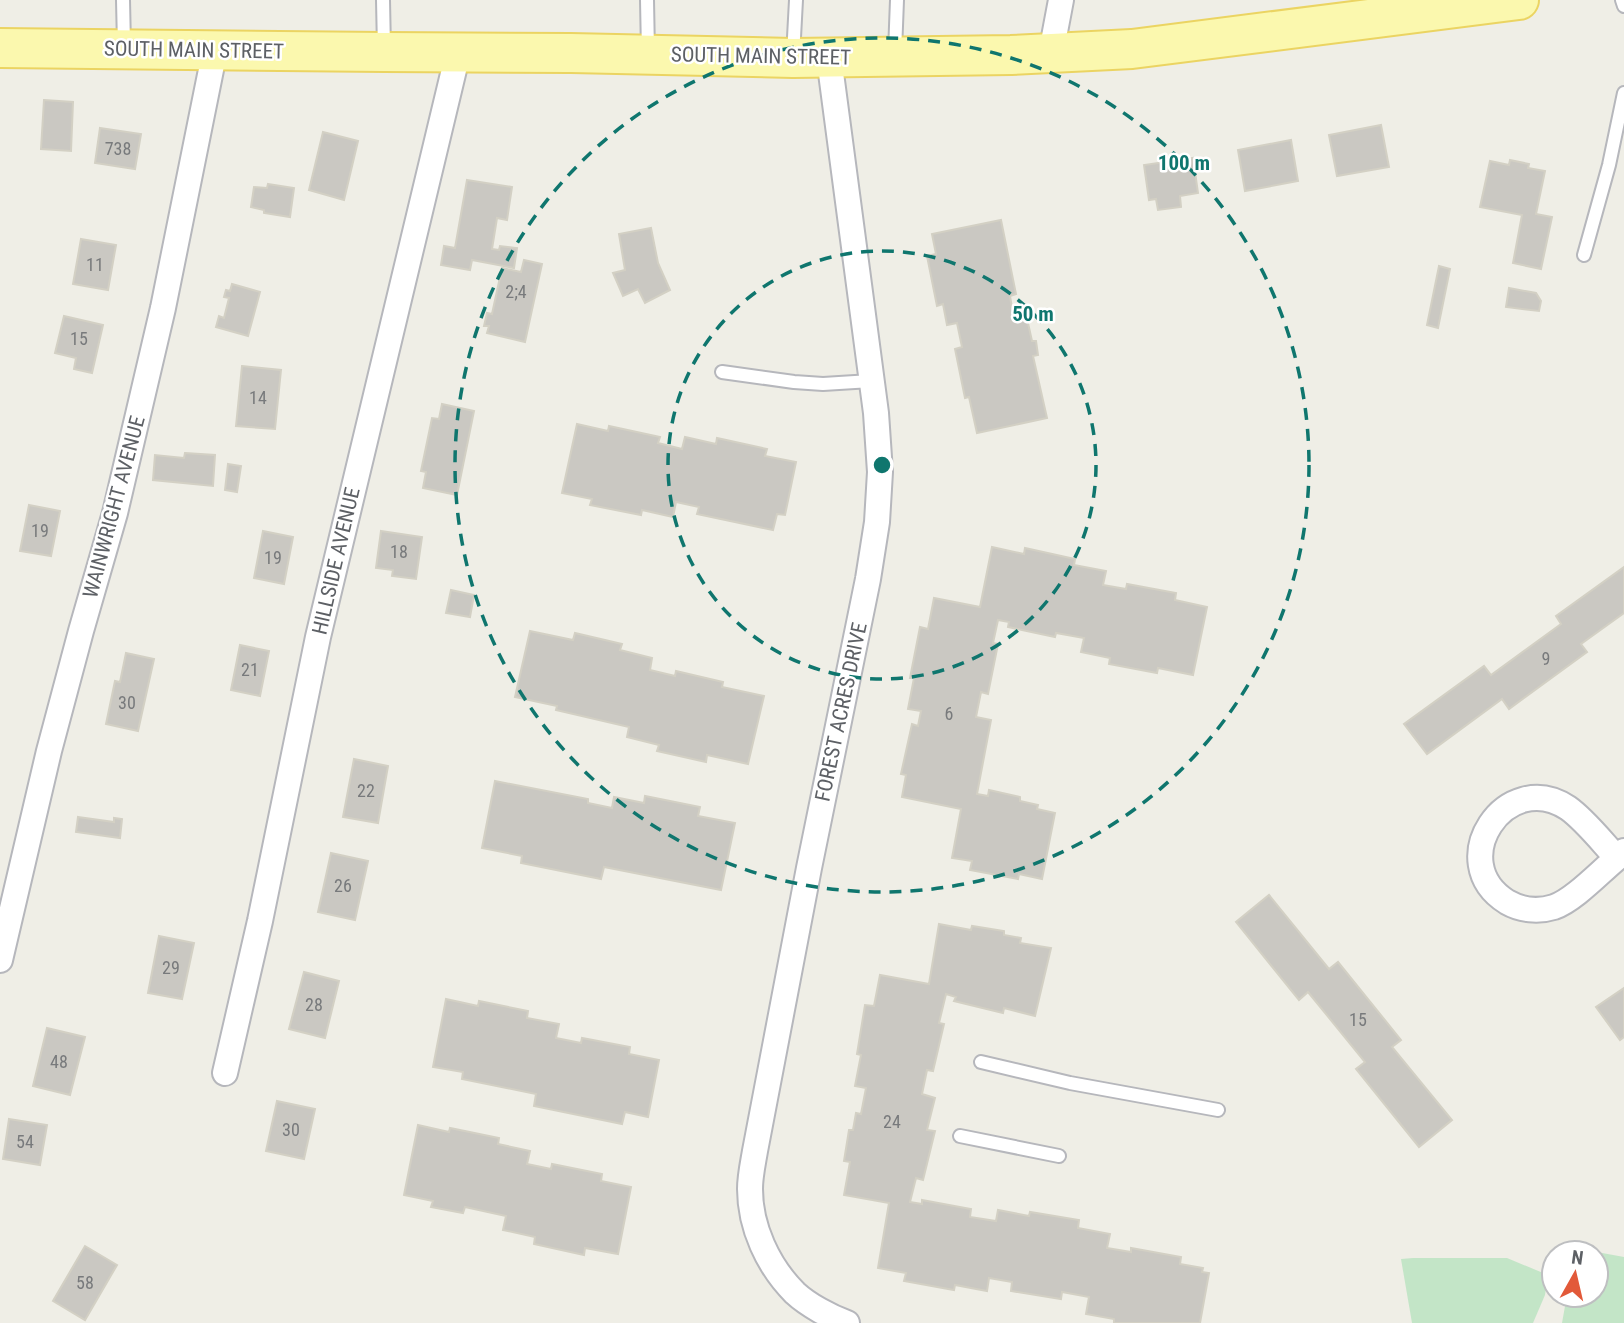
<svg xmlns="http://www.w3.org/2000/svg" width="1624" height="1323" font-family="'Roboto Condensed',sans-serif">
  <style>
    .green { fill: #c3e5c7 }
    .building { fill: #cac8c2; stroke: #d3d0c4; stroke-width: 2 }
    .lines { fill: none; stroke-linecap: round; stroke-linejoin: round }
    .lane-casing { stroke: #b6b7bc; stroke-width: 16 }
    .street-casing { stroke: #b6b7bc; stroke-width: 28 }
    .primary-casing { stroke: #ebd462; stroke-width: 42 }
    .lane { stroke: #fff; stroke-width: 12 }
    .street { stroke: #fff; stroke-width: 24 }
    .primary { stroke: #fbf8ae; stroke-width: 38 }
    .ring { fill: none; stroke: #0f766e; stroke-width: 3.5; stroke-dasharray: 12 9 }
    .labels { text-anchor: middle; stroke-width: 5; stroke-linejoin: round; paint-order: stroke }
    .number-label { font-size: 18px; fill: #787a7c }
    .street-label { font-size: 21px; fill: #5d6065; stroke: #fff }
    .centre { fill: #0f766e; stroke: #fff; stroke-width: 3.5 }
    .ring-label { font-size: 21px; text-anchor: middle; font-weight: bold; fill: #0f766e; stroke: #fff; stroke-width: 5; stroke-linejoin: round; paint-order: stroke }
  </style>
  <rect width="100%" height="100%" fill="#efeee6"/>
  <g class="green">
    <path d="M 1575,1248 L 1624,1257 L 1624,1323 L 1562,1323 L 1567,1295 L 1596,1295 L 1596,1253 L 1574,1253 Z"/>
    <path d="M 1413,1258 L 1507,1258 L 1548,1275 L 1545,1295 L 1533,1323 L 1412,1323 L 1401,1259 Z"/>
  </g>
  <g class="building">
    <path d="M 44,100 L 73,102 L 71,151 L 41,149 Z"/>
    <path d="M 1381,125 L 1389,167 L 1337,176 L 1329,135 Z"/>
    <path d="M 100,128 L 141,134 L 135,169 L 95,163 Z"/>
    <path d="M 323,132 L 358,141 L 344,200 L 309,190 Z"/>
    <path d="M 1291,140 L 1298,181 L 1245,191 L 1238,150 Z"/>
    <path d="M 1193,158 L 1198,193 L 1180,196 L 1181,207 L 1158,210 L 1156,199 L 1149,200 L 1144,165 Z"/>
    <path d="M 1510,160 L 1529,164 L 1528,168 L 1545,171 L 1536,214 L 1552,217 L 1541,269 L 1513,263 L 1522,215 L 1480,207 L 1490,161 L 1509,165 Z"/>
    <path d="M 467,180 L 512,187 L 507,220 L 497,218 L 492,249 L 499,250 L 500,246 L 517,248 L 514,268 L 472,260 L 470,270 L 441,265 L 444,246 L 455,248 Z"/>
    <path d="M 268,184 L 294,188 L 290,217 L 264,213 L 264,210 L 251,207 L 254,187 L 267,188 Z"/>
    <path d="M 1001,220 L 1016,294 L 1010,296 L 1012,308 L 1024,305 L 1032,341 L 1036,341 L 1038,355 L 1033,356 L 1047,418 L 977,433 L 969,397 L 965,398 L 955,349 L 962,347 L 957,323 L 947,325 L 943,304 L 937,306 L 927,256 L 936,254 L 932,234 Z"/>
    <path d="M 651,228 L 658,263 L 670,290 L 645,303 L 638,289 L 623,296 L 613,273 L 625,270 L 619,234 Z"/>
    <path d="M 81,239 L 116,245 L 108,290 L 73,284 Z"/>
    <path d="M 524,260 L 542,264 L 525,342 L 487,333 L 489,326 L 484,326 L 487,313 L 492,314 L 502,268 L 521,272 Z"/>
    <path d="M 1439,266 L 1450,269 L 1438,328 L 1427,325 Z"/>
    <path d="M 232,284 L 260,292 L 248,336 L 216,327 L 219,316 L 224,318 L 229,298 L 224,297 L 226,290 L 230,291 Z"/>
    <path d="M 1509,288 L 1536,293 L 1541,301 L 1539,311 L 1506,307 Z"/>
    <path d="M 64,316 L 103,325 L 92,373 L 74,369 L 76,358 L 55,353 Z"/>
    <path d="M 242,366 L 281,370 L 275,429 L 236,426 Z"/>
    <path d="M 442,404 L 474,411 L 457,495 L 423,488 L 426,472 L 421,471 L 432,418 L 439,419 Z"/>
    <path d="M 577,424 L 608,431 L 609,426 L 660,437 L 658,443 L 682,449 L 685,437 L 716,444 L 717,438 L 767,449 L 765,456 L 796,462 L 785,515 L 777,514 L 773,530 L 697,514 L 699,507 L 676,502 L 673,517 L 642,510 L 641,515 L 590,505 L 592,499 L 562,493 Z"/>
    <path d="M 185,453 L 215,455 L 213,486 L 153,480 L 155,455 L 184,458 Z"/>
    <path d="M 228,464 L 241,466 L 237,492 L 225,490 Z"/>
    <path d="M 29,505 L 60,511 L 51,556 L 20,551 Z"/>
    <path d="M 263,531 L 293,537 L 284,584 L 254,578 Z"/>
    <path d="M 381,531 L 422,537 L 416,579 L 392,576 L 393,570 L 376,568 Z"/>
    <path d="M 992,547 L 1024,554 L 1025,548 L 1075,559 L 1074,565 L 1106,571 L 1103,585 L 1126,589 L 1127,584 L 1176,593 L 1175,600 L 1207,607 L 1193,675 L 1158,668 L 1157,673 L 1109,664 L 1110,658 L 1081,652 L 1084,638 L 1056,633 L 1055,637 L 1008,627 L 1009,622 L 998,620 L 993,643 L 998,644 L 988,694 L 981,692 L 976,717 L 991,720 L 977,794 L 988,796 L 989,790 L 1020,797 L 1020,801 L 1038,805 L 1037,809 L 1055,813 L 1042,879 L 1019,874 L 1018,879 L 970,870 L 972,861 L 952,858 L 961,809 L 902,797 L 906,775 L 901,774 L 912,724 L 918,726 L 921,711 L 908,709 L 914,678 L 910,678 L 920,627 L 928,629 L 934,598 L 980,607 Z"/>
    <path d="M 1624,567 L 1624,613 L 1581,644 L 1587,652 L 1509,709 L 1502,699 L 1427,754 L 1404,724 L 1484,666 L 1491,675 L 1561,624 L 1556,616 Z"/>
    <path d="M 451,590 L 474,595 L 470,617 L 446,613 Z"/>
    <path d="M 530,631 L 573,640 L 575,633 L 622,644 L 620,650 L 652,658 L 650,670 L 675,676 L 676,671 L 723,682 L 722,687 L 764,696 L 748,764 L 707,755 L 706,762 L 657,751 L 659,745 L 627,737 L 629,727 L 556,710 L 557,706 L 515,697 Z"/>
    <path d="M 240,645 L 269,651 L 260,696 L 231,690 Z"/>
    <path d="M 126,653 L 154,659 L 138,731 L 106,724 L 115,681 L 120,682 Z"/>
    <path d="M 354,759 L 388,766 L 378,823 L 343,817 Z"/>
    <path d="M 495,781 L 588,799 L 588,803 L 612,808 L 614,797 L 644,803 L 645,796 L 700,807 L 698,816 L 735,823 L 721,890 L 604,867 L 601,879 L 521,863 L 522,856 L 482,848 Z"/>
    <path d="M 78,817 L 114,822 L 114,818 L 122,819 L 120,838 L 76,832 Z"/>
    <path d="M 331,853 L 368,861 L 355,920 L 318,912 Z"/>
    <path d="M 1269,895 L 1329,969 L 1338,962 L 1401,1040 L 1392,1047 L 1452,1120 L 1419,1147 L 1356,1069 L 1365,1062 L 1308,992 L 1299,1000 L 1236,922 Z"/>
    <path d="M 939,924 L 971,930 L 972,926 L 1004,931 L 1004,935 L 1021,938 L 1020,943 L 1051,948 L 1035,1016 L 1004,1008 L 1003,1013 L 954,1001 L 956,997 L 946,994 L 939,1023 L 944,1024 L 933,1071 L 927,1070 L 922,1094 L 935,1098 L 927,1130 L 935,1131 L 923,1180 L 916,1178 L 910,1202 L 922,1204 L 922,1200 L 971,1209 L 970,1217 L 996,1221 L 998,1210 L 1029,1216 L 1030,1212 L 1079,1220 L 1078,1228 L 1110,1234 L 1107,1248 L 1131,1252 L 1131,1248 L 1181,1257 L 1180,1264 L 1203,1268 L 1202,1272 L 1209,1273 L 1200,1323 L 1114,1323 L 1114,1319 L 1086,1314 L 1089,1297 L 1062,1292 L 1061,1299 L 1011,1291 L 1012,1282 L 989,1278 L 987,1291 L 955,1285 L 954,1290 L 904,1281 L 906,1273 L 878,1268 L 889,1203 L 844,1195 L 850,1162 L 844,1161 L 849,1130 L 853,1130 L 856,1113 L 861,1114 L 866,1088 L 855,1086 L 861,1055 L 857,1054 L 865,1005 L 874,1006 L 880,975 L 929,984 Z"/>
    <path d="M 159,936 L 194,943 L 182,999 L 148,993 Z"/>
    <path d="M 304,972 L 339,981 L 325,1038 L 289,1029 Z"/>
    <path d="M 1624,988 L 1624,1037 L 1620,1040 L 1596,1007 Z"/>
    <path d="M 446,999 L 478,1006 L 479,1001 L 528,1011 L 527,1018 L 559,1024 L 556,1038 L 581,1043 L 582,1038 L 630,1047 L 629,1054 L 659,1060 L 648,1117 L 625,1112 L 622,1124 L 534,1106 L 536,1094 L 462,1079 L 463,1072 L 433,1067 Z"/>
    <path d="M 47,1028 L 85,1037 L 70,1095 L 33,1086 Z"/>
    <path d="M 277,1101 L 315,1109 L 304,1159 L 266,1151 Z"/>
    <path d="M 9,1119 L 47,1125 L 40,1165 L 3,1159 Z"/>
    <path d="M 418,1125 L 449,1132 L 450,1128 L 499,1138 L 498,1144 L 530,1151 L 527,1164 L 551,1169 L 552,1164 L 602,1174 L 601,1181 L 631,1187 L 618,1254 L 585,1248 L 584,1255 L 534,1244 L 535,1237 L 503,1230 L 506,1216 L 465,1207 L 463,1213 L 431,1207 L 433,1201 L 404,1195 Z"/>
    <path d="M 85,1246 L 117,1265 L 85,1320 L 53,1301 Z"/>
  </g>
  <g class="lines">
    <g class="lane-casing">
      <g id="lane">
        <path d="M 123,0 L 124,45"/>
        <path d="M 383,0 L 384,49"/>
        <path d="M 647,0 L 648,52"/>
        <path d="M 1622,0 L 1624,6"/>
        <path d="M 895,52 L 897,0"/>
        <path d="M 793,56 L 796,0"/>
        <path d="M 1584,255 L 1609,165 L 1624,93"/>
        <path d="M 722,372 L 794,382 L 823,384 L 871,381"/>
        <path d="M 981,1062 L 1070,1083 L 1218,1110"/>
        <path d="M 960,1136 L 1059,1156"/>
      </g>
    </g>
    <g class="street-casing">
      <g id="street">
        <path d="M 1051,53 L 1061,0"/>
        <path d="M 829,58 L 876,413 L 880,472 L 877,522 L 868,579 L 809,868 L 755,1151 C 753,1163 750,1176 750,1189 C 750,1227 768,1266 795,1293 C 808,1305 830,1317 847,1323"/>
        <path d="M 1617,858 C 1602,842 1585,820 1568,808 C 1506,767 1443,862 1507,902 C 1521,910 1538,912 1554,907 C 1574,900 1600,872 1617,858 L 1624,851"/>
        <path d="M 0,960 L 49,751 L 81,631 L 115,513 L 163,308 L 215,50"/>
        <path d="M 225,1073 L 260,921 L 318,637 L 458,53"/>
      </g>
    </g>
    <g class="primary-casing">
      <path id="primary" d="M 0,48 L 384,52 L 571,53 L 793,58 L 1011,55 L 1132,49 L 1519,0"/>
    </g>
    <use href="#lane" class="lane"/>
    <use href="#street" class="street"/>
    <use href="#primary" class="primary"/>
  </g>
  <g class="ring">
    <circle cx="882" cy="465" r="214"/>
    <circle cx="882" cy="465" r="427"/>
  </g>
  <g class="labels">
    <g class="number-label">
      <text x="118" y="155">738</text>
      <text x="95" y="271">11</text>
      <text x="516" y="298">2;4</text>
      <text x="79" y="345">15</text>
      <text x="258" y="404">14</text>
      <text x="40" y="537">19</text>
      <text x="399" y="558">18</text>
      <text x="273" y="564">19</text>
      <text x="1546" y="665">9</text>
      <text x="250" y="676">21</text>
      <text x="127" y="709">30</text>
      <text x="949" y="720">6</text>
      <text x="366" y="797">22</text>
      <text x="343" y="892">26</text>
      <text x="171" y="974">29</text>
      <text x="314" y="1011">28</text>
      <text x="1358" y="1026">15</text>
      <text x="59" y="1068">48</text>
      <text x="892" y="1128">24</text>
      <text x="291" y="1136">30</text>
      <text x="25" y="1148">54</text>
      <text x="85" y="1289">58</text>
    </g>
    <g class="street-label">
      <text transform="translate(194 50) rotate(1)" y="7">SOUTH MAIN STREET</text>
      <text transform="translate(761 56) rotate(1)" y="7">SOUTH MAIN STREET</text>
      <text transform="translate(114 507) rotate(-75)" y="7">WAINWRIGHT AVENUE</text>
      <text transform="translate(336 561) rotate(-77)" y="7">HILLSIDE AVENUE</text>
      <text transform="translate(841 712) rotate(-78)" y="7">FOREST ACRES DRIVE</text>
    </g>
  </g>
  <circle cx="882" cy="465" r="10" class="centre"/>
  <g class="ring-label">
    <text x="1184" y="170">100 m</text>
    <text x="1033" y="321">50 m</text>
  </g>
  <g transform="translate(1575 1274) rotate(8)"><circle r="33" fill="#ffffff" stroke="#bebfc1" stroke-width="2"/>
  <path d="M0-5L12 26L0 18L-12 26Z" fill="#e25939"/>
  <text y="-10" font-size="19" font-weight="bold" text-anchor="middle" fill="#5d6065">N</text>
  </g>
</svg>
